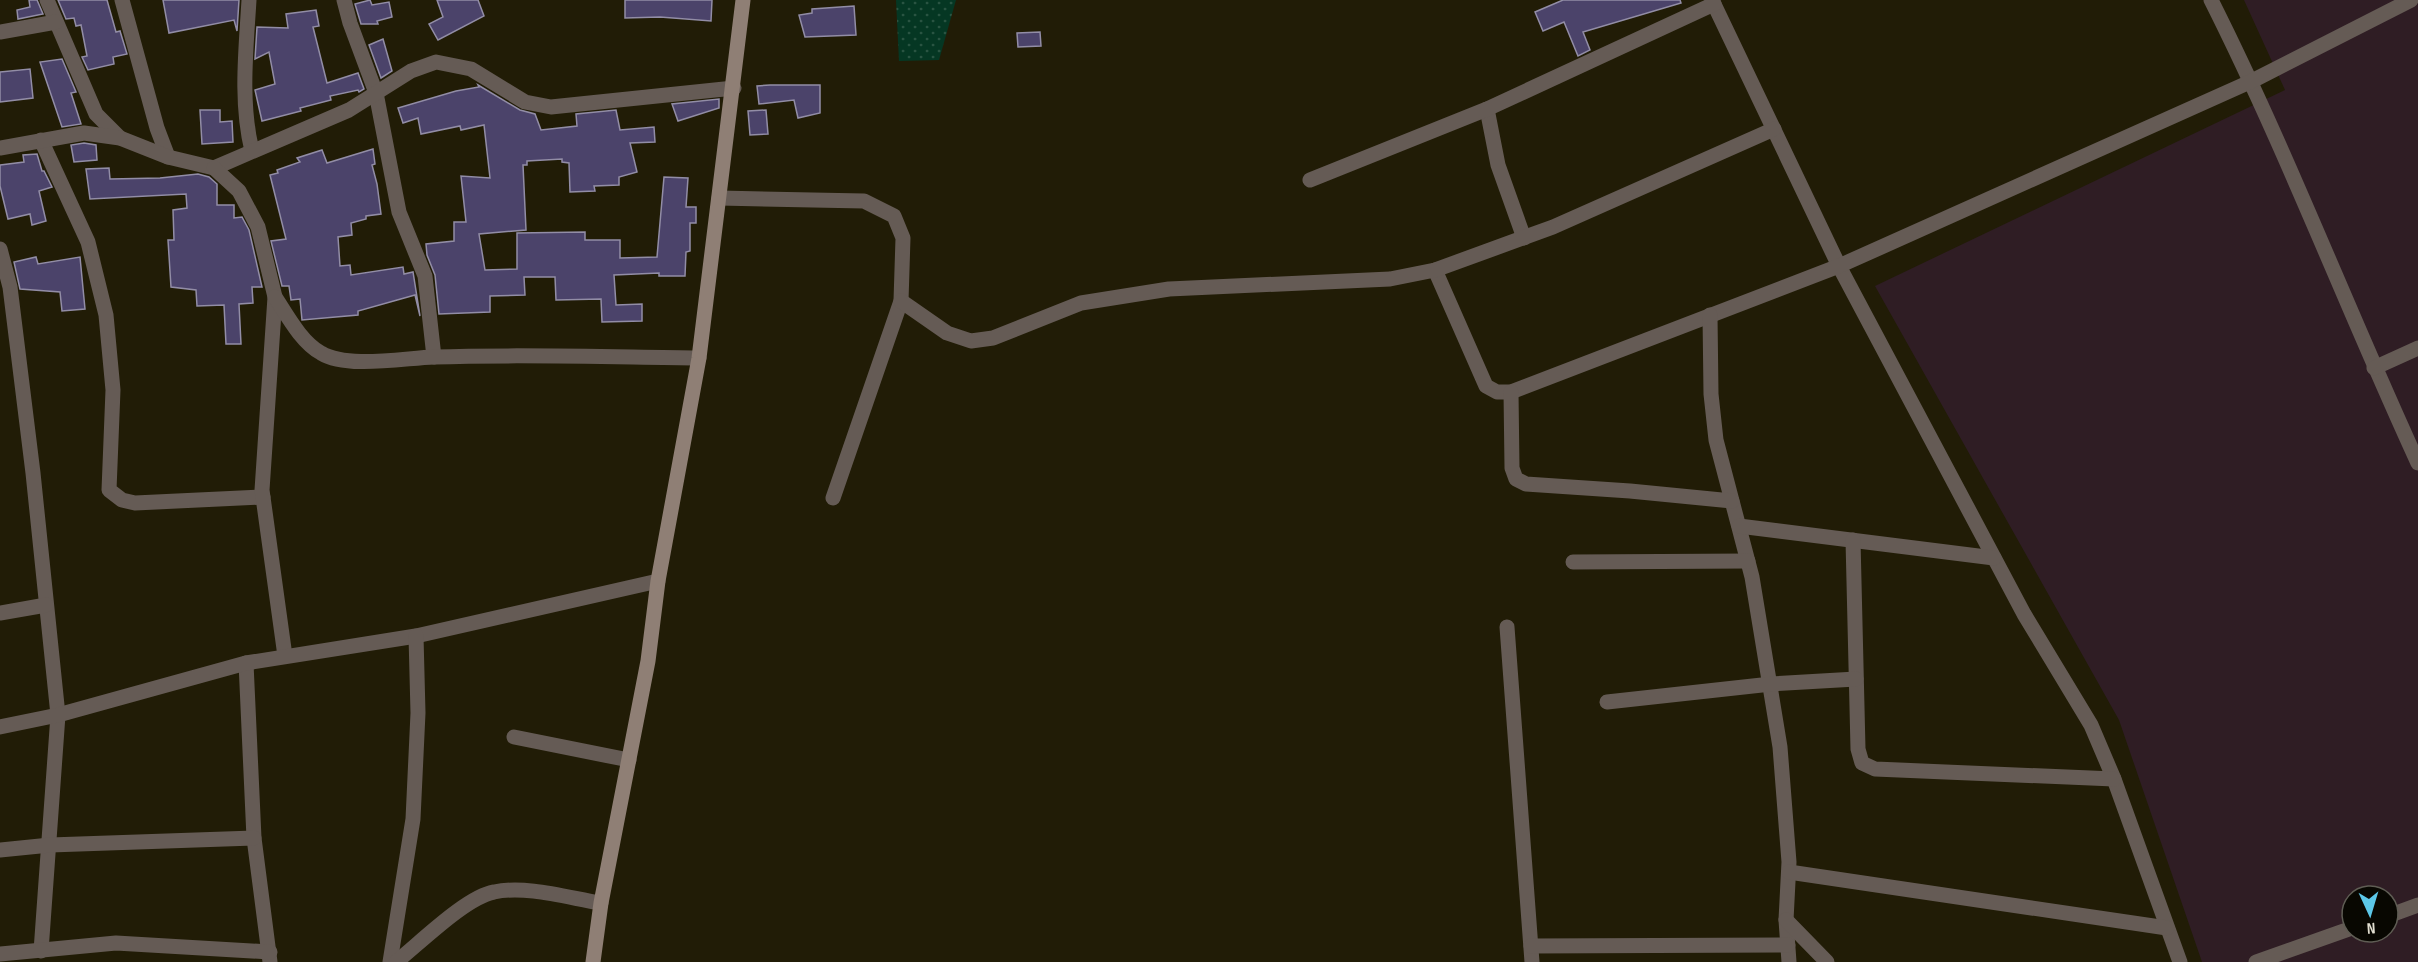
<svg xmlns="http://www.w3.org/2000/svg" width="2418" height="962" font-family="'Sofia Sans Condensed',sans-serif">
  <style>
    .industrial { fill: #2f1d24; fill-rule: evenodd }
    .green { fill: url(#green-dots) }
    .building { fill: #4b436a; stroke: #928da6; stroke-width: 1.5 }
    .lines { fill: none; stroke-linecap: round; stroke-linejoin: round }
    .street { stroke: #655b55; stroke-width: 15 }
    .secondary { stroke: #8f7f75; stroke-width: 15 }
  </style>
  <defs>
    <pattern id="green-dots" width="8" height="8" patternUnits="userSpaceOnUse" patternTransform="scale(1.5)"><rect width="8" height="8" fill="#053723"/><path d="M2 2h.1M6 6h.1" fill="none" stroke="#295442" stroke-width="1.8" stroke-linecap="round"/></pattern>
  </defs>
  <rect width="100%" height="100%" fill="#211c06"/>
  <path class="industrial" d="M 2244,0 L 2418,0 L 2418,962 L 2202,962 L 2119,720 L 1875,286 L 2285,90 ZM 2352,896 L 2388,896 L 2388,932 L 2352,932 Z"/>
  <path class="green" d="M 896,0 L 956,0 L 939,60 L 899,61 Z"/>
  <g class="building">
    <path d="M 29,0 L 37,0 L 43,14 L 18,19 L 17,10 L 30,7 Z"/>
    <path d="M 58,0 L 107,0 L 116,32 L 120,31 L 127,54 L 113,57 L 114,64 L 88,70 L 82,57 L 87,56 L 81,25 L 76,26 L 74,18 L 66,19 Z"/>
    <path d="M 163,0 L 239,0 L 237,31 L 234,20 L 169,33 Z"/>
    <path d="M 370,0 L 372,5 L 389,2 L 392,17 L 377,21 L 378,24 L 361,24 L 355,4 Z"/>
    <path d="M 437,0 L 478,0 L 484,16 L 438,40 L 429,24 L 443,17 Z"/>
    <path d="M 625,0 L 712,0 L 711,21 L 660,17 L 625,18 Z"/>
    <path d="M 1563,0 L 1680,0 L 1681,3 L 1583,32 L 1590,50 L 1578,56 L 1564,22 L 1543,31 L 1535,12 Z"/>
    <path d="M 854,6 L 856,35 L 805,37 L 799,15 L 812,13 L 812,9 Z"/>
    <path d="M 316,10 L 319,26 L 313,27 L 327,83 L 358,73 L 364,89 L 359,92 L 358,90 L 330,96 L 331,100 L 300,108 L 301,111 L 262,121 L 255,90 L 275,84 L 269,52 L 255,59 L 257,27 L 288,28 L 286,14 Z"/>
    <path d="M 1040,32 L 1041,46 L 1018,47 L 1017,33 Z"/>
    <path d="M 383,39 L 392,71 L 381,78 L 369,45 Z"/>
    <path d="M 62,59 L 76,92 L 71,93 L 81,124 L 62,127 L 40,62 Z"/>
    <path d="M 30,69 L 33,98 L 0,102 L 0,72 Z"/>
    <path d="M 478,85 L 520,110 L 535,114 L 541,130 L 577,126 L 576,114 L 616,110 L 620,130 L 654,127 L 655,142 L 630,143 L 637,172 L 619,177 L 619,185 L 594,186 L 595,191 L 570,192 L 569,163 L 562,162 L 562,159 L 527,161 L 527,165 L 523,165 L 526,230 L 479,234 L 485,270 L 517,269 L 517,233 L 585,232 L 585,240 L 620,240 L 620,258 L 657,257 L 664,177 L 688,178 L 686,207 L 696,207 L 696,223 L 690,223 L 690,251 L 686,252 L 685,276 L 659,276 L 659,273 L 614,275 L 616,305 L 642,304 L 642,321 L 602,322 L 601,299 L 556,300 L 555,277 L 524,277 L 525,295 L 490,296 L 490,312 L 439,314 L 435,275 L 427,255 L 426,244 L 454,241 L 454,222 L 466,222 L 461,176 L 490,178 L 484,125 L 461,130 L 460,126 L 421,134 L 418,118 L 403,123 L 398,108 L 456,91 L 479,87 Z"/>
    <path d="M 770,85 L 820,85 L 820,113 L 798,118 L 794,100 L 759,104 L 757,86 Z"/>
    <path d="M 719,99 L 719,108 L 678,121 L 672,104 Z"/>
    <path d="M 200,110 L 220,110 L 220,122 L 232,121 L 233,142 L 202,144 Z"/>
    <path d="M 766,110 L 768,134 L 750,135 L 748,111 Z"/>
    <path d="M 84,143 L 96,145 L 97,160 L 74,162 L 71,145 Z"/>
    <path d="M 373,149 L 375,164 L 372,165 L 377,184 L 381,214 L 366,216 L 366,219 L 351,223 L 352,235 L 338,237 L 340,266 L 350,265 L 351,275 L 403,267 L 404,274 L 413,272 L 420,316 L 415,295 L 358,311 L 358,315 L 302,320 L 300,299 L 291,300 L 289,286 L 282,286 L 271,241 L 286,239 L 270,175 L 278,173 L 277,170 L 300,162 L 297,158 L 322,150 L 327,163 Z"/>
    <path d="M 37,154 L 42,171 L 44,171 L 52,187 L 39,191 L 46,221 L 32,225 L 30,214 L 8,219 L 0,186 L 0,165 L 24,162 L 23,155 Z"/>
    <path d="M 109,168 L 110,179 L 160,178 L 198,174 L 209,177 L 217,184 L 217,205 L 234,205 L 234,218 L 242,217 L 249,230 L 262,287 L 252,287 L 253,303 L 239,304 L 241,344 L 226,344 L 224,305 L 197,306 L 196,290 L 171,287 L 168,240 L 174,240 L 173,210 L 187,208 L 186,194 L 90,199 L 86,169 Z"/>
    <path d="M 36,257 L 38,264 L 80,257 L 85,309 L 62,311 L 60,292 L 20,289 L 14,262 Z"/>
  </g>
  <g class="lines">
    <g class="street">
      <path d="M 47,0 L 96,114 L 120,138"/>
      <path d="M 122,0 L 157,128 L 168,157"/>
      <path d="M 249,0 C 246,50 240,102 252,151"/>
      <path d="M 344,0 L 350,23 L 376,93 L 399,212 L 425,276 L 434,357"/>
      <path d="M 1712,0 L 1839,266 L 2024,614 L 2091,725 L 2114,779 L 2180,962"/>
      <path d="M 2211,0 C 2287,151 2347,309 2418,463"/>
      <path d="M 0,32 L 56,22"/>
      <path d="M 1487,109 L 1498,165 L 1524,238"/>
      <path d="M 41,140 L 88,242 L 106,315 L 113,390 L 109,490 L 122,500 L 135,503 L 263,497"/>
      <path d="M 0,148 L 84,133 L 120,138 L 168,157 L 214,168 L 349,110 L 411,71 L 436,62 L 471,69 L 525,102 L 551,107 L 734,88"/>
      <path d="M 214,168 L 239,191 L 258,227 L 275,297 L 262,490 L 285,656"/>
      <path d="M 1310,180 L 1487,109 L 1714,4"/>
      <path d="M 719,198 L 864,201 L 894,216 L 903,238 L 901,301 L 833,498"/>
      <path d="M 0,249 L 10,287 L 33,473 L 58,715 L 41,951"/>
      <path d="M 1435,270 L 1486,386 L 1497,392 L 1511,392 L 1839,266 L 2252,81 L 2411,0"/>
      <path d="M 275,297 C 287,315 301,342 321,353 C 347,369 404,358 434,357 C 522,354 611,357 699,358"/>
      <path d="M 901,301 L 947,333 L 971,341 L 993,338 L 1081,303 L 1169,289 L 1390,279 L 1435,270 L 1553,227 L 1774,129"/>
      <path d="M 1710,315 L 1711,394 L 1716,440 L 1752,577 L 1780,747 L 1789,862 L 1786,920 L 1789,962"/>
      <path d="M 2374,368 L 2418,348"/>
      <path d="M 1511,392 L 1512,468 L 1516,479 L 1526,484 L 1630,491 L 1732,501"/>
      <path d="M 1739,526 L 1994,558"/>
      <path d="M 1853,540 L 1858,749 L 1862,763 L 1875,769 L 2114,779"/>
      <path d="M 1573,562 L 1748,561"/>
      <path d="M 0,613 L 46,605"/>
      <path d="M 1507,627 L 1532,962"/>
      <path d="M 246,663 L 254,838 L 270,962"/>
      <path d="M 1607,702 L 1771,684 L 1856,679"/>
      <path d="M 0,727 L 58,715 L 246,663 L 416,636 L 658,581"/>
      <path d="M 514,737 L 629,760"/>
      <path d="M 0,850 L 50,845 L 254,838"/>
      <path d="M 1789,872 L 2167,928"/>
      <path d="M 2388,916 L 2418,905"/>
      <path d="M 1786,920 L 1827,962"/>
      <path d="M 1531,946 L 1788,945"/>
      <path d="M 0,954 L 116,943 L 270,952"/>
      <path d="M 390,962 L 413,819 L 418,713 L 416,636"/>
      <path d="M 396,962 C 420,943 466,897 494,892 C 526,885 569,898 601,903"/>
      <path d="M 2256,962 L 2352,928"/>
    </g>
    <path class="secondary" d="M 593,962 L 601,903 L 648,661 L 658,581 L 699,358 L 743,0"/>
  </g>
  <g transform="translate(2370 914) rotate(176)"><circle r="28" fill="#080701" stroke="#5f5d54" stroke-width="1.5"/>
  <path d="M0-4.5L10 22L0 15L-10 22Z" fill="#5cc7e8"/>
  <text y="-9" font-size="16" font-weight="bold" text-anchor="middle" fill="#e2dfd1">N</text>
  </g>
</svg>
